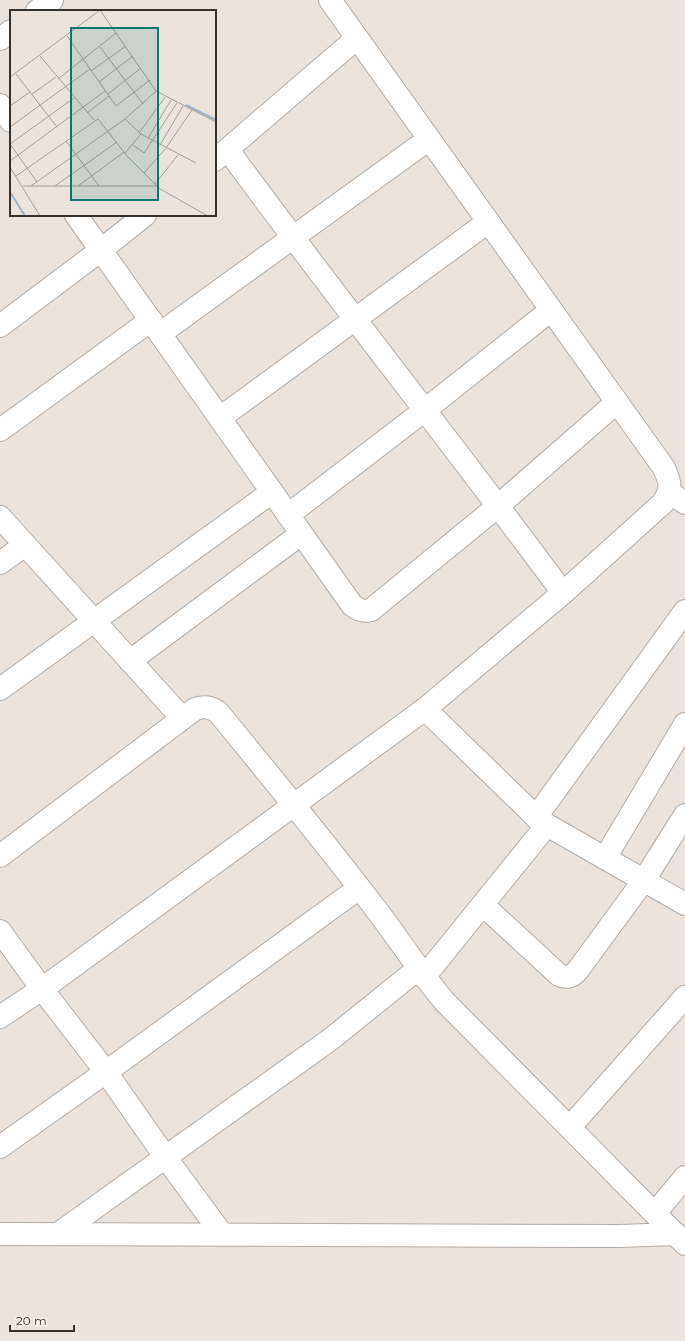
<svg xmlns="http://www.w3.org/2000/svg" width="685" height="1341" font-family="Montserrat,sans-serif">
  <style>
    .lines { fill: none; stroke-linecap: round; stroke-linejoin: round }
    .minor-casing { stroke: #b3aba4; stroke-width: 24 }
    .minor { stroke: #fff; stroke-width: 22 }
    .inset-river { fill: none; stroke: #9ab4d2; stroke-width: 2 }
    .inset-road { fill: none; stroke: #a39c97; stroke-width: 1 }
    .view { fill: #0f766e; fill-opacity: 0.15; stroke: #0f766e; stroke-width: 2 }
    .inset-edge { fill: none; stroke: #35312f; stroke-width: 2 }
  </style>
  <rect width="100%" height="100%" fill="#ece3dc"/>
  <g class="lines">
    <g class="minor-casing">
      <g id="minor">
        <path d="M 37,11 L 52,0"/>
        <path d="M 0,39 L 11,31"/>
        <path d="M 0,105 L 11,121"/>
        <path d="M 228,150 C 337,299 453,444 563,593"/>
        <path d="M 215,160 L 357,38"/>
        <path d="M 76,215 L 352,605 C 358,610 363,612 371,610 L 498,506 L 617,402"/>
        <path d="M 0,326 L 101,250 L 145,215"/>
        <path d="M 161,333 L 429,139"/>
        <path d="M 220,418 L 488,222"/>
        <path d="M 0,430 L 151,320"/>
        <path d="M 669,492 L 685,503"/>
        <path d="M 288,515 L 425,410 L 551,310"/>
        <path d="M 0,517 L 182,718"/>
        <path d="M 0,563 L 25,545"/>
        <path d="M 130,661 L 301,534"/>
        <path d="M 0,689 L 272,492"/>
        <path d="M 425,709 L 536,817 L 547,825"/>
        <path d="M 536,817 L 685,611"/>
        <path d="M 0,856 L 195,709 C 205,706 210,707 218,712 C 271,777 325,842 375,908 C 399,939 419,971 444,1001 L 685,1244"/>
        <path d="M 605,858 L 685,724"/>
        <path d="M 483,905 L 559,975 C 567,979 573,976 578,970 L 644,880 L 685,815"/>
        <path d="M 0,931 L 42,989 L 106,1072 L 166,1158 L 222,1234"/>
        <path d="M 424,977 L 547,825 L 685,904"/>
        <path d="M 0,1017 L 42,989 L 425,709 L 563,593 L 663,503 C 672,488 671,484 664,468 L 330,0"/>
        <path d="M 570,1127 L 685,997"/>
        <path d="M 0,1147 L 106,1072 L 359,888"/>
        <path d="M 655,1213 L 685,1177"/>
        <path d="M 0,1234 L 619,1236 L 676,1234"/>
        <path d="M 58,1234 L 331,1039 L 419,968"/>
      </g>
    </g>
    <use href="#minor" class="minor"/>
  </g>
  <g transform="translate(10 10)">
    <rect width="206" height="206" fill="#ece3dc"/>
    <path class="inset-river" d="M 176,95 L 206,110M 0,182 L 15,206"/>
    <path class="inset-road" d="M 57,26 L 106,96 L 140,70M 90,37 L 133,94M 30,46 L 84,110M 81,61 L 116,36M 6,64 L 47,117M 0,67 L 90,0M 48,69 L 106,23M 89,72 L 123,46M 146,81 L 206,112M 22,84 L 46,67M 98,84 L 131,58M 0,96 L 20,82M 77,103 L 99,86M 115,109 L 131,124M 0,117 L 80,59M 129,123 L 155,87M 138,128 L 161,90M 56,131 L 89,176M 0,134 L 64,88M 0,134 L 27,172M 122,134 L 134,143 L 167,93M 150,135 L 173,96M 115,143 L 131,124 L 186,153M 0,151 L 95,81M 0,157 L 30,206M 134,163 L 156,138 L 182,100M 6,166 L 88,109 L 117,146 L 150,179 L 198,206M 145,174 L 168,145M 13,176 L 147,176M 21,176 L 115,109 L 146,81 L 90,0M 45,176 L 107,132M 68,176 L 114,142"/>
    <path class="view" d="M 61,18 L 148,18 L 148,190 L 61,190 Z"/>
    <rect width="206" height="206" class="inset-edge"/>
  </g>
  <path d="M10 1325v6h64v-6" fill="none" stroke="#35312f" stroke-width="2"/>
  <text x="16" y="1325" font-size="12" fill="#35312f" stroke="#f9f0ea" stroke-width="3" paint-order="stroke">20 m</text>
</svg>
